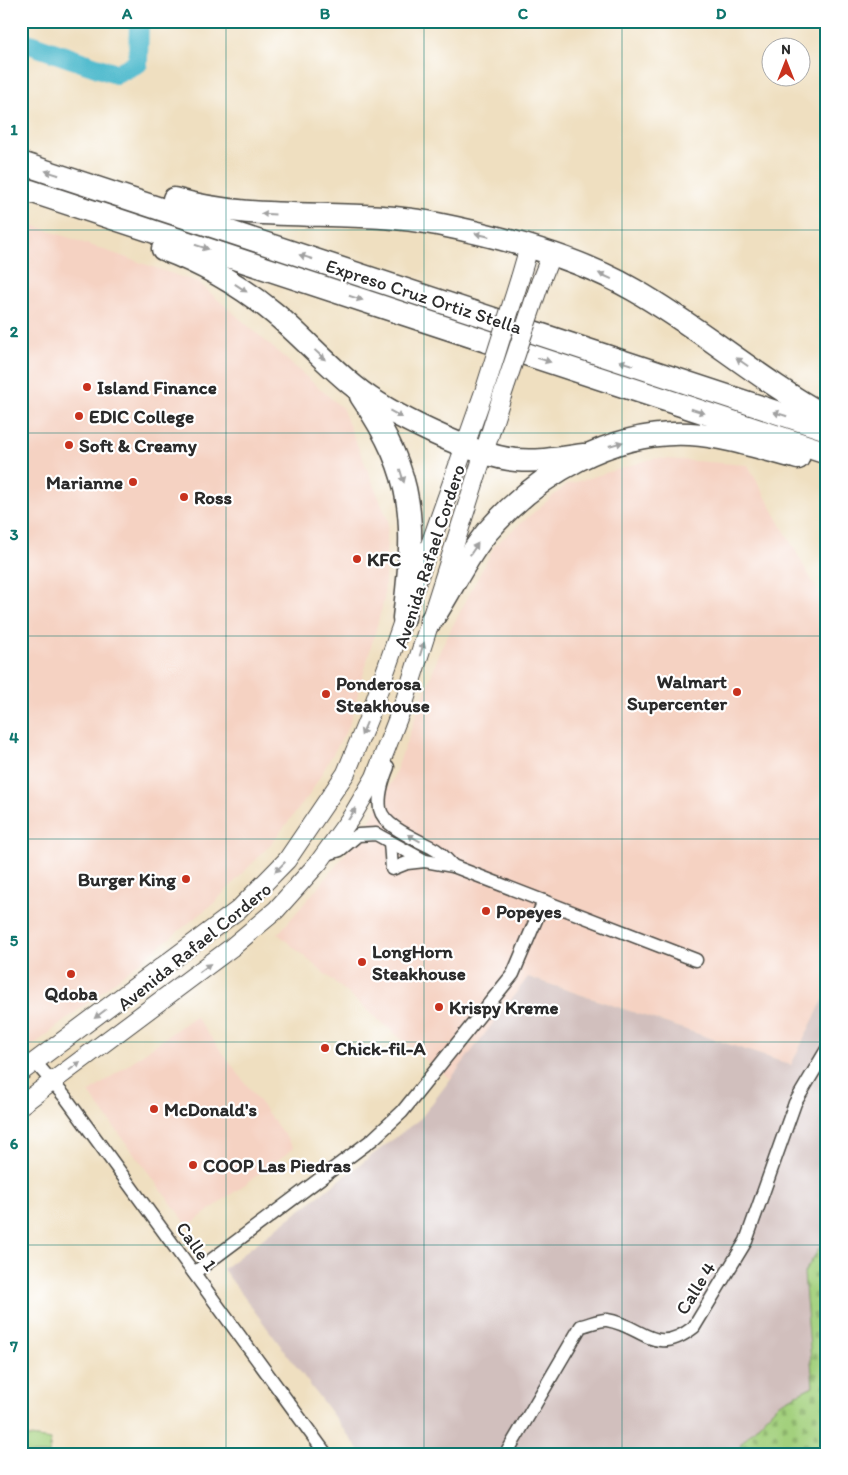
<svg xmlns="http://www.w3.org/2000/svg" width="848" height="1475" font-family="Itim,sans-serif">
  <style>
    .built { fill: #f5d2c2 }
    .industrial { fill: #d1bfbd }
    .cemetery { fill: url(#cemetery-stones); stroke: #677e54 }
    .park { fill: #a3d07d; stroke: #677e54 }
    .lines { fill: none; stroke-linecap: round; stroke-linejoin: round }
    .river { stroke: #51bbce; stroke-width: 20 }
    .minor-casing { stroke: #484641; stroke-width: 15 }
    .secondary-casing { stroke: #484641; stroke-width: 20 }
    .motorway-casing { stroke: #484641; stroke-width: 25 }
    .minor { stroke: #fff; stroke-width: 12 }
    .secondary { stroke: #fff; stroke-width: 18 }
    .motorway { stroke: #fff; stroke-width: 22 }
    .secondary-bridge-casing { stroke: #484641; stroke-width: 20; stroke-linecap: butt }
    .secondary-bridge { stroke: #fff; stroke-width: 18 }
    .oneway { fill: #a0a0a0 }
    .grid { fill: none; stroke: #0f766e; stroke-width: 1; stroke-opacity: 0.55 }
    .poi-dot { fill: #c8321e; stroke: #fff; stroke-width: 2 }
    .labels { text-anchor: middle; stroke-width: 4.5; stroke-linejoin: round; paint-order: stroke }
    .street-label { font-size: 19px; fill: #2b2b2b; stroke: #fff }
    .poi-label { font-size: 19px; font-weight: bold; fill: #2b2b2b; stroke: #fff; text-anchor: start }
    .neatline { fill: none; stroke: #0f766e; stroke-width: 2 }
    .grid-label { font-size: 16px; text-anchor: middle; font-weight: bold; fill: #0f766e }
  </style>
  <defs>
    <pattern id="cemetery-stones" width="16" height="16" patternUnits="userSpaceOnUse" patternTransform="scale(1.25)"><rect width="16" height="16" fill="#a3d07d"/><path d="M2 7V4a2 2 0 0 1 4 0v3zM10 15v-3a2 2 0 0 1 4 0v3z" fill="#8cb36c"/></pattern>
  </defs>
  <rect width="100%" height="100%" fill="#fff"/>
  <filter id="ink" filterUnits="userSpaceOnUse"><feTurbulence type="fractalNoise" baseFrequency=".02" numOctaves="2"/><feDisplacementMap in="SourceGraphic" scale="10" xChannelSelector="R" yChannelSelector="G"/><feConvolveMatrix kernelMatrix="1 2 1 2 8 2 1 2 1" color-interpolation-filters="sRGB"/></filter>
  <filter id="wash" filterUnits="userSpaceOnUse"><feTurbulence type="fractalNoise" baseFrequency=".0096" numOctaves="4" result="noise"/><feDisplacementMap in="SourceGraphic" scale="20" xChannelSelector="R" yChannelSelector="G"/><feGaussianBlur stdDeviation="1.12" result="paint"/><feColorMatrix in="noise" values="0 0 0 0 0 0 0 0 0 0 0 0 0 0 0 0 0 1.4 0 .05"/><feComposite in="paint" operator="in"/></filter>
  <g filter="url(#wash)">
    <rect width="100%" height="100%" fill="#efdfc0"/>
    <g class="built">
      <path d="M 21,221 L 199,283 L 342,408 L 388,520 L 384,600 L 349,726 L 310,794 L 270,845 L 213,904 L 21,1055 Z"/>
      <path d="M 655,458 L 748,465 L 827,608 L 827,992 L 791,1065 L 528,977 L 451,1079 L 427,1061 L 278,934 L 336,866 L 370,821 L 392,781 L 442,646 L 495,545 L 566,485 Z"/>
      <path d="M 195,1016 L 294,1148 L 188,1226 L 89,1093 Z"/>
    </g>
    <path class="industrial" d="M 528,977 L 791,1065 L 827,992 L 827,1236 L 804,1273 L 813,1386 L 779,1403 L 741,1443 L 739,1454 L 362,1454 L 223,1269 L 421,1118 Z"/>
    <path class="cemetery" d="M 827,1236 L 827,1454 L 739,1454 L 741,1443 L 779,1403 L 813,1386 L 804,1273 Z"/>
    <path class="park" d="M 23,1436 L 51,1440 L 49,1454 L 21,1454 Z"/>
    <g class="lines">
      <path class="river" d="M 21,41 L 116,74 L 138,63 L 139,21"/>
    </g>
  </g>
  <g filter="url(#ink)">
    <g class="lines">
      <g class="minor-casing">
        <g id="minor">
          <path d="M 388,767 C 383,779 378,796 380,809 C 384,828 421,841 436,850 C 442,854 448,861 453,866"/>
          <path d="M 390,842 L 392,869 L 407,863 L 425,861"/>
          <path d="M 324,855 L 340,850 L 358,835 L 376,834 L 425,861 L 453,866 L 696,960"/>
          <path d="M 35,1062 L 66,1098 L 326,1454"/>
          <path d="M 194,1273 L 373,1139 L 402,1112 L 513,974 L 544,901"/>
          <path d="M 506,1454 L 581,1326 C 588,1325 600,1319 607,1320 C 644,1326 654,1358 694,1327 L 746,1241 L 795,1103 L 827,1049"/>
        </g>
      </g>
      <g class="secondary-casing">
        <g id="secondary">
          <path d="M 520,278 L 529,247"/>
          <path d="M 540,283 L 551,255"/>
          <path d="M 21,1072 L 238,910 L 287,860 L 346,773 L 371,712 L 485,389"/>
          <path d="M 21,1105 L 231,948 L 276,910 L 319,862 L 352,816 L 375,777 L 405,700 L 502,396"/>
        </g>
      </g>
      <g class="motorway-casing">
        <g id="motorway">
          <path d="M 21,163 L 827,429"/>
          <path d="M 21,188 L 827,453"/>
          <path d="M 174,199 C 260,224 351,207 437,224 C 502,237 577,257 634,290 C 701,328 759,380 827,417"/>
          <path d="M 163,249 C 203,264 240,285 274,313 C 302,336 326,364 355,387 C 388,414 474,456 516,460 C 539,462 561,458 584,455"/>
          <path d="M 361,396 C 417,478 415,523 404,618"/>
          <path d="M 431,621 C 451,592 465,558 488,531 C 538,474 612,430 690,434 C 726,436 763,449 798,458"/>
        </g>
      </g>
      <use href="#minor" class="minor"/>
      <use href="#secondary" class="secondary"/>
      <use href="#motorway" class="motorway"/>
      <g class="secondary-bridge-casing">
        <g id="secondary-bridge">
          <path d="M 485,389 L 520,278"/>
          <path d="M 502,396 L 540,283"/>
        </g>
      </g>
      <use href="#secondary-bridge" class="secondary-bridge"/>
    </g>
    <defs><path id="oneway-solid" d="M-6-.8H1V-3.2L6.5 0L1 3.2V.8H-6Z" transform="scale(1.25)"/></defs>
    <g class="oneway">
      <use href="#oneway-solid" transform="translate(52 173) rotate(-162)"/>
      <use href="#oneway-solid" transform="translate(268 214) rotate(-177)"/>
      <use href="#oneway-solid" transform="translate(482 235) rotate(-166)"/>
      <use href="#oneway-solid" transform="translate(202 247) rotate(18)"/>
      <use href="#oneway-solid" transform="translate(306 257) rotate(-162)"/>
      <use href="#oneway-solid" transform="translate(605 276) rotate(-156)"/>
      <use href="#oneway-solid" transform="translate(241 288) rotate(34)"/>
      <use href="#oneway-solid" transform="translate(356 298) rotate(18)"/>
      <use href="#oneway-solid" transform="translate(320 355) rotate(43)"/>
      <use href="#oneway-solid" transform="translate(544 360) rotate(18)"/>
      <use href="#oneway-solid" transform="translate(742 362) rotate(-145)"/>
      <use href="#oneway-solid" transform="translate(626 363) rotate(-162)"/>
      <use href="#oneway-solid" transform="translate(698 411) rotate(18)"/>
      <use href="#oneway-solid" transform="translate(396 414) rotate(29)"/>
      <use href="#oneway-solid" transform="translate(780 414) rotate(-162)"/>
      <use href="#oneway-solid" transform="translate(616 444) rotate(-16)"/>
      <use href="#oneway-solid" transform="translate(402 476) rotate(73)"/>
      <use href="#oneway-solid" transform="translate(474 549) rotate(-56)"/>
      <use href="#oneway-solid" transform="translate(422 649) rotate(-72)"/>
      <use href="#oneway-solid" transform="translate(364 729) rotate(113)"/>
      <use href="#oneway-solid" transform="translate(352 814) rotate(-58)"/>
      <use href="#oneway-solid" transform="translate(414 838) rotate(-151)"/>
      <use href="#oneway-solid" transform="translate(280 867) rotate(135)"/>
      <use href="#oneway-solid" transform="translate(205 968) rotate(-37)"/>
      <use href="#oneway-solid" transform="translate(100 1014) rotate(143)"/>
      <use href="#oneway-solid" transform="translate(75 1066) rotate(-37)"/>
    </g>
  </g>
  <path class="grid" d="M 226,21 L 226,1454M 424,21 L 424,1454M 622,21 L 622,1454M 21,230 L 827,230M 21,433 L 827,433M 21,636 L 827,636M 21,839 L 827,839M 21,1042 L 827,1042M 21,1245 L 827,1245"/>
  <g class="poi-dot">
    <circle cx="87" cy="387" r="5"/>
    <circle cx="79" cy="416" r="5"/>
    <circle cx="69" cy="445" r="5"/>
    <circle cx="133" cy="482" r="5"/>
    <circle cx="184" cy="497" r="5"/>
    <circle cx="357" cy="559" r="5"/>
    <circle cx="737" cy="692" r="5"/>
    <circle cx="326" cy="694" r="5"/>
    <circle cx="186" cy="879" r="5"/>
    <circle cx="486" cy="911" r="5"/>
    <circle cx="362" cy="962" r="5"/>
    <circle cx="71" cy="974" r="5"/>
    <circle cx="439" cy="1007" r="5"/>
    <circle cx="325" cy="1048" r="5"/>
    <circle cx="154" cy="1109" r="5"/>
    <circle cx="193" cy="1165" r="5"/>
  </g>
  <g class="labels">
    <g class="street-label">
      <text transform="translate(424 296) rotate(18)" y="7">Expreso Cruz Ortiz Stella</text>
      <text transform="translate(429 556) rotate(-72)" y="7">Avenida Rafael Cordero</text>
      <text transform="translate(194 946) rotate(-39)" y="7">Avenida Rafael Cordero</text>
      <text transform="translate(197 1246) rotate(54)" y="7">Calle 1</text>
      <text transform="translate(695 1288) rotate(-58)" y="7">Calle 4</text>
    </g>
    <g class="poi-label">
      <text x="97" y="394">Island Finance</text>
      <text x="89" y="423">EDIC College</text>
      <text x="79" y="452">Soft &amp; Creamy</text>
      <text x="123" y="489" text-anchor="end">Marianne</text>
      <text x="194" y="504">Ross</text>
      <text x="367" y="566">KFC</text>
      <text x="727" y="688" text-anchor="end">Walmart<tspan x="727" dy="22">Supercenter</tspan></text>
      <text x="336" y="690">Ponderosa<tspan x="336" dy="22">Steakhouse</tspan></text>
      <text x="176" y="886" text-anchor="end">Burger King</text>
      <text x="496" y="918">Popeyes</text>
      <text x="372" y="958">LongHorn<tspan x="372" dy="22">Steakhouse</tspan></text>
      <text x="71" y="1000" text-anchor="middle">Qdoba</text>
      <text x="449" y="1014">Krispy Kreme</text>
      <text x="335" y="1055">Chick-fil-A</text>
      <text x="164" y="1116">McDonald's</text>
      <text x="203" y="1172">COOP Las Piedras</text>
    </g>
  </g>
  <rect width="848" height="1475" fill="none" stroke="#fff" stroke-width="55"/>
  <g transform="translate(786 62)"><circle r="24" fill="#ffffff" stroke="#aaaaaa"/>
  <path d="M0-4L9 19L0 12L-9 19Z" fill="#c8321e"/>
  <text y="-8" font-size="14" font-weight="bold" text-anchor="middle" fill="#2b2b2b">N</text>
  </g>
  <rect x="28" y="28" width="792" height="1420" class="neatline"/>
  <g class="grid-label">
    <text x="127" y="19">A</text>
    <text x="325" y="19">B</text>
    <text x="523" y="19">C</text>
    <text x="721" y="19">D</text>
    <text x="14" y="135">1</text>
    <text x="14" y="337">2</text>
    <text x="14" y="540">3</text>
    <text x="14" y="743">4</text>
    <text x="14" y="946">5</text>
    <text x="14" y="1149">6</text>
    <text x="14" y="1352">7</text>
  </g>
</svg>
